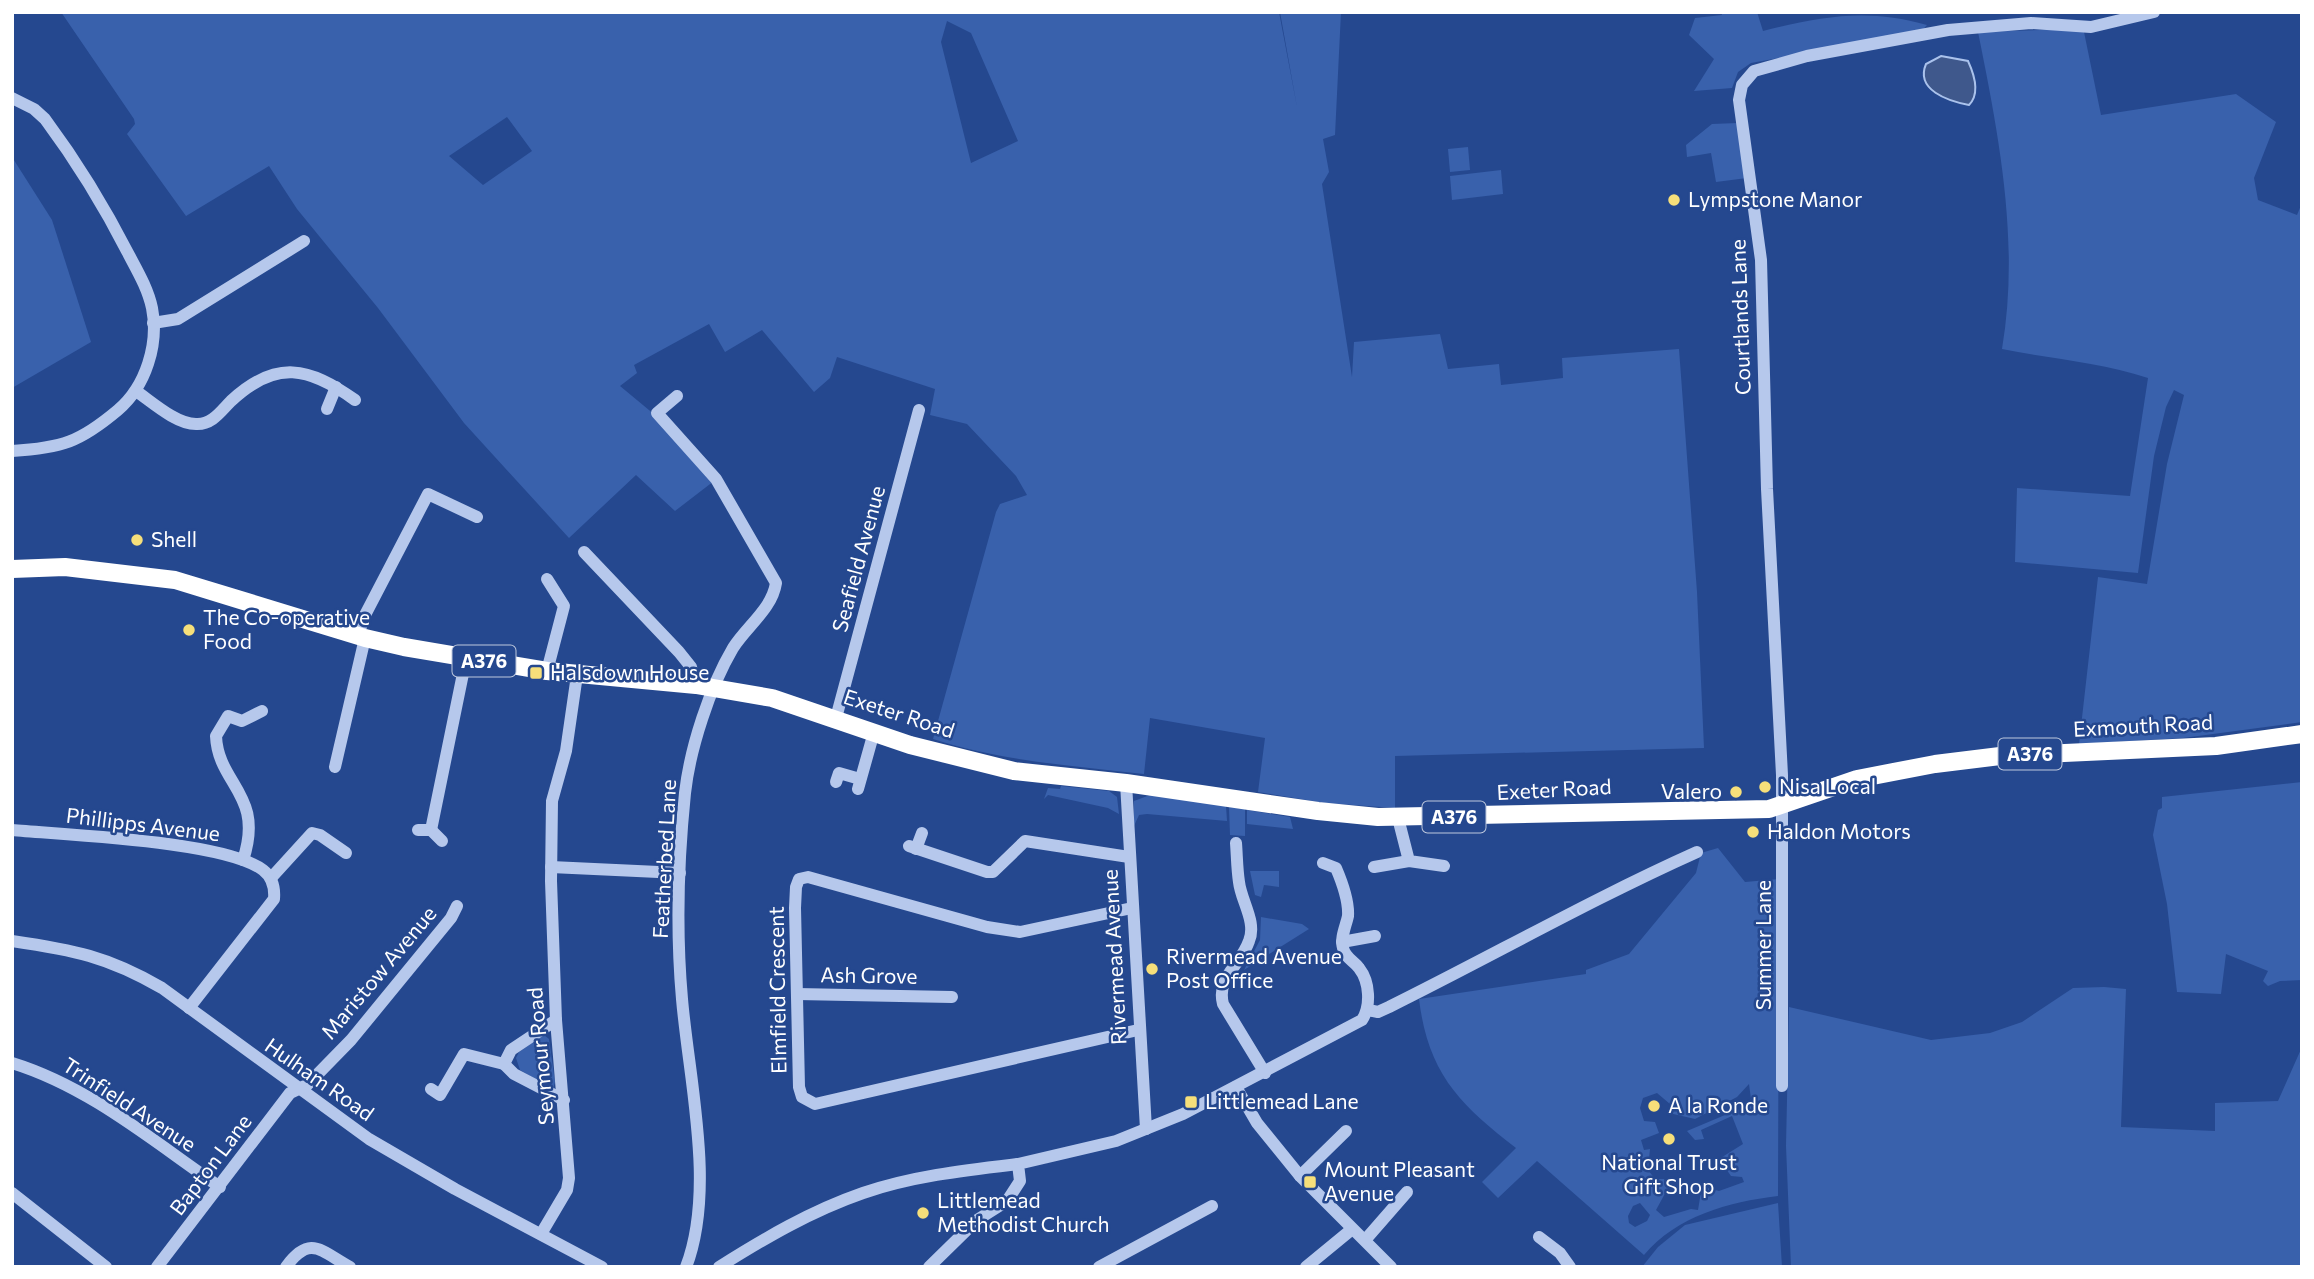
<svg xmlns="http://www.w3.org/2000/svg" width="2314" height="1279" font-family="Commissioner,sans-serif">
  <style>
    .green { fill: #3961ac; fill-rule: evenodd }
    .water { fill: #3f588c; stroke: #aac2ec; stroke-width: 2 }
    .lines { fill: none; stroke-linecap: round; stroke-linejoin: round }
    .minor { stroke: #b6c8ec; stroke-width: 12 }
    .highway { stroke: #fff; stroke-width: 18 }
    .poi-dot { fill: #f6df7a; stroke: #25488f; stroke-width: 2.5 }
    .labels { text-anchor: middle; stroke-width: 5; stroke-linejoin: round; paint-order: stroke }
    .shield { fill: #25488f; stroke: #bec8dd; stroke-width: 2 }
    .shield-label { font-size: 19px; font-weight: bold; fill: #fff }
    .poi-label { font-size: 21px; fill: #fff; stroke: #25488f; text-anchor: start }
    .street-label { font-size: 21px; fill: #fff; stroke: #25488f }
  </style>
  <rect width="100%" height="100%" fill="#25488f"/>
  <g class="green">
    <path d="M 61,12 L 1279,12 L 1297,107 L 1280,12 L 1341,12 L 1335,135 L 1323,139 L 1329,172 L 1322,184 L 1352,377 L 1354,342 L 1440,334 L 1448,369 L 1499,364 L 1501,385 L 1563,378 L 1562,358 L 1679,349 L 1697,592 L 1704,748 L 1395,756 L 1395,808 L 1325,803 L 1258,792 L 1265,738 L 1150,718 L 1144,774 C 1073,766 1001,761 933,739 L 996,512 L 1000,504 L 1027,495 L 1016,476 L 967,424 L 930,415 L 935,389 L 837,357 L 830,378 L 814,392 L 762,330 L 725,352 L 709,324 L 634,365 L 637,373 L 620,386 L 655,415 L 714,481 L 675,511 L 636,475 L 569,538 L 464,423 L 378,308 L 297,209 L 269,166 L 186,216 L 127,134 L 135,124 L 134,119 ZM 947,21 L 971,33 L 1018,141 L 971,163 L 941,42 ZM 507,117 L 532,151 L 483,185 L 449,156 Z"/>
    <path d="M 1721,12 L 1757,12 L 1763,31 C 1822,16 1868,8 1927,25 L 1920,33 L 1751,63 L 1738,72 L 1732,88 L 1694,91 L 1714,59 L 1689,35 L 1695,18 L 1722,15 Z"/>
    <path d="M 2072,29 L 2084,32 L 2101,115 L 2236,94 L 2276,122 L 2254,178 L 2258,200 L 2297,215 L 2302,203 L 2302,722 L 2183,738 L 2079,744 L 2098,577 L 2147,584 L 2167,464 L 2184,395 L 2174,390 L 2166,407 L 2154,456 L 2138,573 L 2015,562 L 2017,488 L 2130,496 L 2148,378 C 2101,362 2051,359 2002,349 C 2020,243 1999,136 1978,32 Z"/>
    <path d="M 1738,123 L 1747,178 L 1716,182 L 1711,153 L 1687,157 L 1686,145 L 1712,124 Z"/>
    <path d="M 1468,147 L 1470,170 L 1450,172 L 1448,149 Z"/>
    <path d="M 12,157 L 52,220 L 91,342 L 12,388 Z"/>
    <path d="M 1501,170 L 1503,194 L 1452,200 L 1450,176 Z"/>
    <path d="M 2302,782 L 2302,980 L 2280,981 L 2268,986 L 2263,981 L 2268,971 L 2226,954 L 2221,994 L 2177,992 L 2167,904 L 2153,835 L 2158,810 L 2162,808 L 2162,797 Z"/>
    <path d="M 1061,786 L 1109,791 L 1117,797 L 1119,814 L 1108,808 L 1048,795 L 1044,799 L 1048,788 L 1060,789 Z"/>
    <path d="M 1150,795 L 1226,806 L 1227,821 L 1147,814 L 1139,815 L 1134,826 L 1134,801 Z"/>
    <path d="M 1229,807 L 1245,809 L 1245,836 L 1230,835 Z"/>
    <path d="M 1247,810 L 1290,817 L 1293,829 L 1247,824 Z"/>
    <path d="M 1718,848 L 1745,882 L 1779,879 L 1778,1196 C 1728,1202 1677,1216 1644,1255 L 1537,1161 L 1498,1198 L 1482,1182 L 1516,1148 C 1459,1104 1428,1073 1419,999 L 1586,974 L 1586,970 L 1629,954 L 1696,873 L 1701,853 ZM 1749,1084 L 1751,1099 L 1744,1107 L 1687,1131 L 1695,1140 L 1704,1139 L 1701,1130 L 1732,1116 L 1743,1144 L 1719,1159 L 1731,1176 L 1742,1177 L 1744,1182 L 1719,1191 L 1707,1188 L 1701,1192 L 1698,1210 L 1691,1209 L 1664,1217 L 1656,1210 L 1668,1188 L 1664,1179 L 1655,1179 L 1648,1170 L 1650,1149 L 1644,1150 L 1641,1140 L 1659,1133 L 1655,1122 L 1644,1121 L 1640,1108 L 1643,1098 L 1657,1093 L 1670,1104 L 1669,1113 L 1695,1119 L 1737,1097 ZM 1640,1203 L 1650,1215 L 1647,1221 L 1635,1227 L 1629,1223 L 1628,1216 L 1633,1206 Z"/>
    <path d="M 1250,871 L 1279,871 L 1279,887 L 1264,885 L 1261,897 L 1255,895 Z"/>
    <path d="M 1261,917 L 1302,924 L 1309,929 L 1244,970 L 1260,940 Z"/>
    <path d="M 2104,987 L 2126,989 L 2121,1127 L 2215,1131 L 2215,1103 L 2278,1101 L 2302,1047 L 2302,1267 L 1791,1267 L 1786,1146 L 1789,1007 L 1931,1040 L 1990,1033 L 2022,1022 L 2073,988 Z"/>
    <path d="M 544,1035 L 549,1039 L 555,1082 L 553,1089 L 520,1070 L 516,1058 L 519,1052 Z"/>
    <path d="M 1778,1203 L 1782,1267 L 1642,1267 L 1658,1247 L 1685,1225 Z"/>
  </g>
  <path class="water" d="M 1941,56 L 1968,61 C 1974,74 1981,93 1969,105 C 1948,101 1915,90 1926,64 Z"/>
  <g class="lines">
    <g class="minor">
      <path d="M 12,98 L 34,109 L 45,119 C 77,162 104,206 129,255 C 138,272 148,289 152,308 C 159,344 146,386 118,410 C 80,442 62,448 12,451"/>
      <path d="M 153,323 L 178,319 L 304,241"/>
      <path d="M 136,391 C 152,402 176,424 196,424 C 212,425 221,411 231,401 C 276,359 309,367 355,400"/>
      <path d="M 677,396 L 657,413 L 716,479 L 776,583 C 772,609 747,626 733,648 C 710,687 690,748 685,793 C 678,861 676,931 682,999 C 689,1081 716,1189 686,1267"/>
      <path d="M 327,409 L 336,387"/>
      <path d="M 584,552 L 679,652 L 691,667 L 696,685"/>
      <path d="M 547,579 L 564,606 L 547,671"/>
      <path d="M 358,636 L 364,617 L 428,494 L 477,517"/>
      <path d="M 836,718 L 919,410"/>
      <path d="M 335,767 L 365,638"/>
      <path d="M 836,782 L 839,773 L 860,779"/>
      <path d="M 1126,783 L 1146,1129"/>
      <path d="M 858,789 L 874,732"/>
      <path d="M 1398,818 L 1409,861 L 1444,866"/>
      <path d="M 12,830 C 66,835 225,841 263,870 C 272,877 275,887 274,899 L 189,1008"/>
      <path d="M 418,830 L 431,830 L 442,841"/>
      <path d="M 431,830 L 466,659"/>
      <path d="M 1236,843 C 1237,856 1237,869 1239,882 C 1241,901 1257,922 1249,941 C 1241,965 1216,977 1223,1004 L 1265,1073"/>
      <path d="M 909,846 L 987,872 L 993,872 L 1025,841 L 1129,857"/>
      <path d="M 916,849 L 922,833"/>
      <path d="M 243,860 C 265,794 218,785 216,736 L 228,716 L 242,721 L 262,711"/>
      <path d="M 551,867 L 680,873"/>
      <path d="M 1374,867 L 1409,861"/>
      <path d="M 271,878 L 312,833 L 320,835 L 346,853"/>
      <path d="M 1132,908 L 1020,932 L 987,927 L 808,877 L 799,879 L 796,887 L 795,908 L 799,1087 L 802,1097 L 815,1104 L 1138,1030"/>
      <path d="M 12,941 C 73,950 107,956 162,988 L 369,1139 L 455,1189 L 602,1267"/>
      <path d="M 1342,942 L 1375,936"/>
      <path d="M 797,994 L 952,997"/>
      <path d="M 1368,1010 L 1378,1012 L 1389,1007 C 1492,956 1592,899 1697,852"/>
      <path d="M 556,1020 L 511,1050 L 504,1064 L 514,1074 L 564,1100"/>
      <path d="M 12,1063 C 90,1087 154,1142 220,1187"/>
      <path d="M 1782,1086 L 1782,775 L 1767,489 L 1761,260 L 1739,100 L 1742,85 L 1754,71 L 1807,56 L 1948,30 L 2031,23 L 2091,27 L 2154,12"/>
      <path d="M 1236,1087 L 1257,1123 L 1300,1176 L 1391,1267"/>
      <path d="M 431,1089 L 440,1095 L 464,1054 L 504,1064"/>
      <path d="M 1300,1176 L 1346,1131"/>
      <path d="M 12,1193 L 106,1267"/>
      <path d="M 541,1234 L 567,1190 L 569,1178 L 556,1020 L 551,881 L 552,801 L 566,751 L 577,675"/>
      <path d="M 1539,1237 L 1560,1253 L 1570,1267"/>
      <path d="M 1366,1239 L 1407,1192"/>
      <path d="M 157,1267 L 290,1093 L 307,1085 L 351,1040 L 451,918 L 457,906"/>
      <path d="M 286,1267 C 310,1234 321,1251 350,1267"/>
      <path d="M 719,1267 C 765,1238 811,1211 863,1193 C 912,1176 967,1170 1018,1164"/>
      <path d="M 929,1267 L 977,1220 L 1007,1201 L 1020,1181 L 1018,1164 L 1116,1141 L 1183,1114 L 1362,1020 C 1371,1006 1370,982 1359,968 C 1354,961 1345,958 1343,948 C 1340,937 1346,926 1348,916 C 1349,901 1342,882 1336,868 L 1323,863"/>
      <path d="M 1099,1267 L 1212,1206"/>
      <path d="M 1306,1267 L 1351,1230"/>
    </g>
    <path class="highway" d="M 12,569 L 65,567 L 175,580 L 365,638 L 404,647 L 547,671 L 696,685 L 772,698 L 910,745 L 1014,771 L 1126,783 L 1318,811 L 1378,817 L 1769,809 L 1857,779 L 1935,764 L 2000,756 L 2216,746 L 2302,734"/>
  </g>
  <g class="poi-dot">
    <circle cx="1674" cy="200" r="7"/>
    <circle cx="137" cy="540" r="7"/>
    <circle cx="189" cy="630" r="7"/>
    <rect x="529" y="666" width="14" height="14" rx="3.5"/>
    <circle cx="1765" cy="787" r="7"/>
    <circle cx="1736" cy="792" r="7"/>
    <circle cx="1753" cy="832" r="7"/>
    <circle cx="1152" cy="969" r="7"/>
    <rect x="1184" y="1095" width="14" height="14" rx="3.5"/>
    <circle cx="1654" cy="1106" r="7"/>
    <circle cx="1669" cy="1139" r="7"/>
    <rect x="1303" y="1175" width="14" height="14" rx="3.5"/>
    <circle cx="923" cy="1213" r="7"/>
  </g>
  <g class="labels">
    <g class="shield">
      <rect x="452.5" y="645.5" width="63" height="31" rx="5"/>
      <rect x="1998.5" y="738.5" width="63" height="31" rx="5"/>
      <rect x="1422.5" y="801.5" width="63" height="31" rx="5"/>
    </g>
    <g class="shield-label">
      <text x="484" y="668">A376</text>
      <text x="2030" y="761">A376</text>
      <text x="1454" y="824">A376</text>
    </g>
    <g class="poi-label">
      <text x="1688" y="207">Lympstone Manor</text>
      <text x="151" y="547">Shell</text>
      <text x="203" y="625">The Co-operative<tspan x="203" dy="24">Food</tspan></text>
      <text x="550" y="680">Halsdown House</text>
      <text x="1779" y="794">Nisa Local</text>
      <text x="1722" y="799" text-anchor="end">Valero</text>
      <text x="1767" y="839">Haldon Motors</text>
      <text x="1166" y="964">Rivermead Avenue<tspan x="1166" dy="24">Post Office</tspan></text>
      <text x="1205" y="1109">Littlemead Lane</text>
      <text x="1668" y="1113">A la Ronde</text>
      <text x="1669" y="1170" text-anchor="middle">National Trust<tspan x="1669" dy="24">Gift Shop</tspan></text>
      <text x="1324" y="1177">Mount Pleasant<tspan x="1324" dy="24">Avenue</tspan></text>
      <text x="937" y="1208">Littlemead<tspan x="937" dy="24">Methodist Church</tspan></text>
    </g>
    <g class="street-label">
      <text transform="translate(1741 317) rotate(-92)" y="7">Courtlands Lane</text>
      <text transform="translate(859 559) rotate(-75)" y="7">Seafield Avenue</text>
      <text transform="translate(899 714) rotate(18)" y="7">Exeter Road</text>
      <text transform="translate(2143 726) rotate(-3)" y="7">Exmouth Road</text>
      <text transform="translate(1554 790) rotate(-3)" y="7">Exeter Road</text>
      <text transform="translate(143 825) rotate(7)" y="7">Phillipps Avenue</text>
      <text transform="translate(665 859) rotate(-87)" y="7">Featherbed Lane</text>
      <text transform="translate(1764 945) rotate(-90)" y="7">Summer Lane</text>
      <text transform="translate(1115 957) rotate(-93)" y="7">Rivermead Avenue</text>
      <text transform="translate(379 973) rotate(-50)" y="7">Maristow Avenue</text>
      <text transform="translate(869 976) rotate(1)" y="7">Ash Grove</text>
      <text transform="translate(778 990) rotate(-91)" y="7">Elmfield Crescent</text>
      <text transform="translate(541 1056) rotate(-95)" y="7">Seymour Road</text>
      <text transform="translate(319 1080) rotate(35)" y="7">Hulham Road</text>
      <text transform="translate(129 1105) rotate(33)" y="7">Trinfield Avenue</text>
      <text transform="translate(211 1165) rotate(-53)" y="7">Bapton Lane</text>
    </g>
  </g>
  <rect width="2314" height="1279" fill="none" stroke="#ffffff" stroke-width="28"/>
</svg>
